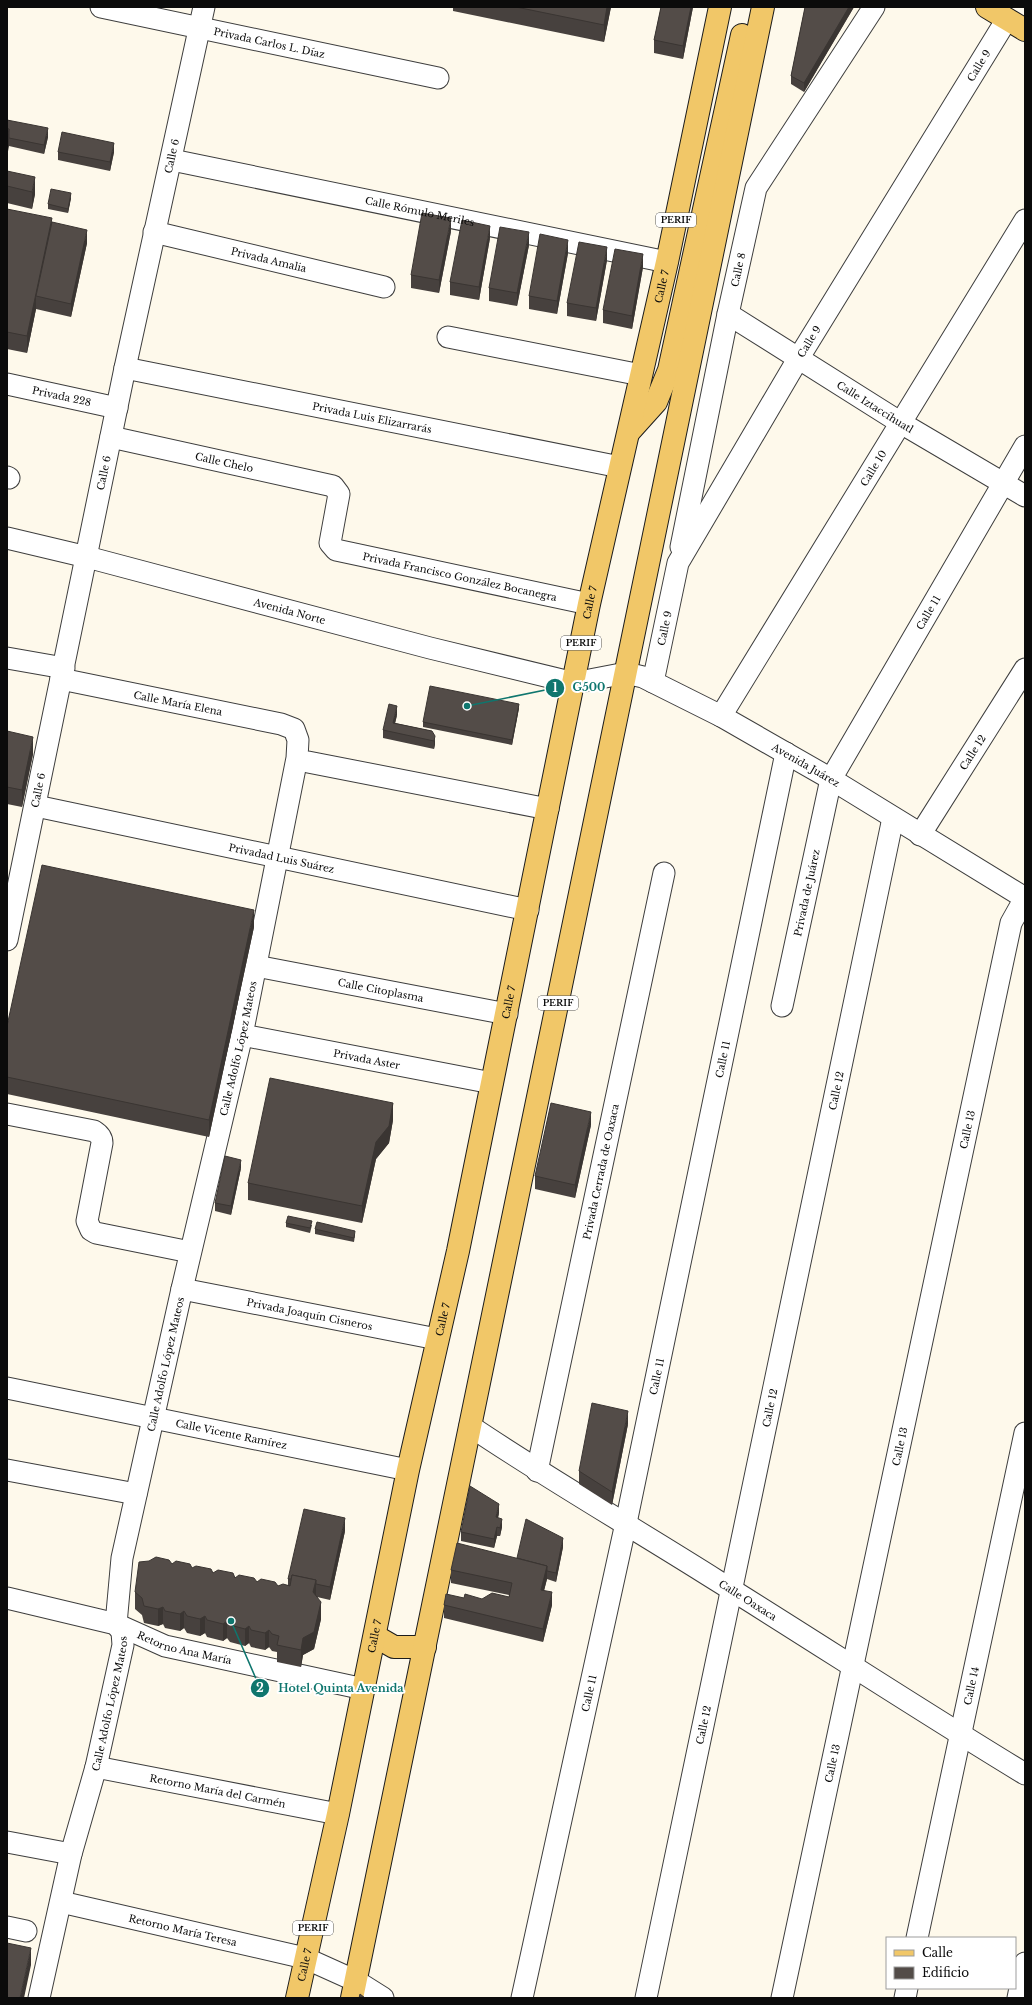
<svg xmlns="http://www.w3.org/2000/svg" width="1032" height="2005" font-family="'Libre Baskerville',serif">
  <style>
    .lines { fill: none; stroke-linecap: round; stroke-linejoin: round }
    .minor-casing { stroke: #3e3e3e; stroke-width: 23 }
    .major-casing { stroke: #1c1c1c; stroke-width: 24 }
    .minor { stroke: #fff; stroke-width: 21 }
    .major { stroke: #f1c768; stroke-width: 22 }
    .wall { fill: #47413e }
    .shaded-wall { fill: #3a3532 }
    .building { fill: #534c48; stroke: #3a3532 }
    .labels { text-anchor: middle; stroke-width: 4; stroke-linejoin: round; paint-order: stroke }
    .shield { fill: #fff; stroke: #545454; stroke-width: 1 }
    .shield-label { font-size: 9px; font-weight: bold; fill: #0b0b0b }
    .street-label { font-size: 10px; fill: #0b0b0b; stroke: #fff }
    .leader { fill: none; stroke: #0f766e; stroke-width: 1.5 }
    .callout-dot { fill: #0f766e; stroke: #fff; stroke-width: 1.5 }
    .mark-label { font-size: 12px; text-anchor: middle; font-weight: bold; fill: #fff }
    .callout-label { font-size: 11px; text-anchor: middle; font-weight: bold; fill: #0f766e; stroke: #fff; stroke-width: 4; stroke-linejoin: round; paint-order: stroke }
  </style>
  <rect width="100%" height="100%" fill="#fef9eb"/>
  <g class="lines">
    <g class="minor-casing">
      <g id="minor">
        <path id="s1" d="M 101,7 L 438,78"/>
        <path id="s2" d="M 172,160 L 667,262"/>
        <path id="s3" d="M 154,232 L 384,287"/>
        <path id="s4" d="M 728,314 L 901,423 L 1025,496"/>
        <path d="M 448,337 L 641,375"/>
        <path id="s5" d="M 125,368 L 620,467"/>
        <path id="s6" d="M 7,384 L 117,408"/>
        <path id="s7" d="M 111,437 L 333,486 L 339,494 L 330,543 L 336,550 L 589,604"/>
        <path d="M 7,477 L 9,478"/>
        <path id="s8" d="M 7,538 L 87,557 L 430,648 L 574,683 L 626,673 L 643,677 L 721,716 L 831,779 L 1025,898"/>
        <path id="s9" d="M 681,547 L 728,314 L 756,188 L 874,7"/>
        <path d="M 7,658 L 64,668"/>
        <path id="s10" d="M 653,682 L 678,563 L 798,359 L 1007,19"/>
        <path id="s11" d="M 721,716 L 1025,220"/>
        <path d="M 308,762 L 548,809"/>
        <path id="s12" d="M 36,806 L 528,910"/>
        <path id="s13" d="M 920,835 L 1025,669"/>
        <path id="s14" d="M 7,940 L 125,368 L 204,7"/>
        <path id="s15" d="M 256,966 L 507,1014"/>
        <path id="s16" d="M 782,1006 L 831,779 L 1025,446"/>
        <path id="s17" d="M 242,1035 L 492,1083"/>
        <path d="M 7,1114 L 94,1131 C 99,1134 102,1137 102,1143 L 87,1221 L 91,1230 L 96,1233 L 190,1252"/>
        <path id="s18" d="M 182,1289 L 437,1339"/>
        <path id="s19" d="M 7,1388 L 408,1470"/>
        <path id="s20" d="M 470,1426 C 550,1480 634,1528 716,1580 C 819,1644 921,1711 1025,1774"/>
        <path d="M 7,1470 L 136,1494"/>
        <path id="s21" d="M 537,1471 L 664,873"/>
        <path id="s22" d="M 7,1598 L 116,1624 L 165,1646 L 364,1689"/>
        <path id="s23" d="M 96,1767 L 338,1814"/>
        <path d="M 7,1842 L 71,1854"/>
        <path id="s24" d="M 61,1902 L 305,1958 L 356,1981 L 383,1998"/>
        <path d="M 7,1927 L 26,1931"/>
        <path id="s25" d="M 917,1938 L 1025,1433"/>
        <path id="s26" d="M 39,1998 L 71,1854 L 96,1767 L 123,1645 L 122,1632 L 116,1624 L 122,1558 L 182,1289 L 242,1035 L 297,758 L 298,740 L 294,729 L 281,724 L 61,679"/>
        <path id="s27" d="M 522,1998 L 626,1523 L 786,753"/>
        <path id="s28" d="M 646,1998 L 893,818"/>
        <path id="s29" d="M 782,1998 L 1011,923 L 1025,898"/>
        <path d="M 905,1998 L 907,1988"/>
        <path d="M 1018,1998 L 1025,1963"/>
      </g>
    </g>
    <g class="major-casing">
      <g id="major">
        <path d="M 987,7 L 1025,30"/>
        <path d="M 629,432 L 656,402 L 669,370 L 742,35"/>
        <path d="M 375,1636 L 394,1647 L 425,1647"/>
        <path id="s30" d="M 297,1998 L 338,1814 L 408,1470 L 458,1251 L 589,604 L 667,262 L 720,7"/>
        <path d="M 352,1998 L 763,7"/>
      </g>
    </g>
    <use href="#minor" class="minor"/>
    <use href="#major" class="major"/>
  </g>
  <g class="wall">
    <path d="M 453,7 L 611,7 L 604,42 L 453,11 Z"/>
    <path d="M 661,7 L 693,7 L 683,59 L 654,53 L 654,40 Z"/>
    <path d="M 805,7 L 854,7 L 804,92 L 791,84 L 791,76 Z"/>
    <path d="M 7,120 L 48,137 L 44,154 L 9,146 Z"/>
    <path d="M 58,152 L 114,152 L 110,171 L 58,160 Z"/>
    <path d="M 7,171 L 35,194 L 32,209 L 7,203 Z"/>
    <path d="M 71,198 L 68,213 L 48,209 L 48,204 Z"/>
    <path d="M 7,209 L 52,222 L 87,243 L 71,317 L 36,309 L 27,353 L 7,349 Z"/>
    <path d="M 451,231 L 439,293 L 411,288 L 411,275 Z"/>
    <path d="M 490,238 L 479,300 L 450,295 L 450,282 Z"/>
    <path d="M 529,245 L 517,306 L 489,301 L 489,288 Z"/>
    <path d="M 568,253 L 557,314 L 529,309 L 529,296 Z"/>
    <path d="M 607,260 L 596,321 L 567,316 L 567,303 Z"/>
    <path d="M 643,267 L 632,329 L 603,323 L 603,310 Z"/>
    <path d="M 519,708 L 512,745 L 423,727 L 423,722 Z"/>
    <path d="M 397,715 L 395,723 L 432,731 L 435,744 L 434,749 L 383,738 L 383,730 Z"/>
    <path d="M 7,731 L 33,754 L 22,807 L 7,804 Z"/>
    <path d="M 254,927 L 209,1137 L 7,1094 L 7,1026 Z"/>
    <path d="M 393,1120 L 389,1143 L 376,1159 L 362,1223 L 248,1200 L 248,1183 Z"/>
    <path d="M 591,1125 L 575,1198 L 535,1189 L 535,1176 Z"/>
    <path d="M 241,1168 L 231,1215 L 215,1211 L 215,1203 Z"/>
    <path d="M 286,1223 L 312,1225 L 310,1233 L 286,1227 Z"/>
    <path d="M 315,1229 L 355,1235 L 354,1242 L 315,1234 Z"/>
    <path d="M 628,1424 L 612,1505 L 579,1484 L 579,1471 Z"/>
    <path d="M 499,1513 L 498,1518 L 502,1527 L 500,1536 L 497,1536 L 494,1548 L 461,1541 L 461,1532 Z"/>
    <path d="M 345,1531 L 330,1600 L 317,1597 L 321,1619 L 314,1649 L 303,1655 L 301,1667 L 277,1662 L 277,1652 L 272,1651 L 269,1647 L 265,1650 L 251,1647 L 249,1643 L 245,1646 L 230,1642 L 227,1638 L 223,1641 L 207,1637 L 205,1633 L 200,1636 L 187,1633 L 184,1628 L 180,1631 L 165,1628 L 163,1624 L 158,1626 L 144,1623 L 142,1615 L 135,1609 L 135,1592 L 172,1564 L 257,1582 L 278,1586 L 288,1585 L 288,1579 Z"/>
    <path d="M 563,1547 L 556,1582 L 547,1579 L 544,1590 L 552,1605 L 543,1642 L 444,1618 L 444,1605 L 464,1598 L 482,1599 L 509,1597 L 509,1595 L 451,1583 L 451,1570 L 517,1558 Z"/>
  </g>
  <g class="shaded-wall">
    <path d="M 607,7 L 611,7 L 604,42 L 604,25 Z"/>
    <path d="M 691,7 L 693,7 L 683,59 L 683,46 Z"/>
    <path d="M 849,7 L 854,7 L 804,92 L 804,83 Z"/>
    <path d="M 48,128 L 48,137 L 44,154 L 44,145 Z"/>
    <path d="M 9,129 L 9,146 L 7,157 L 7,140 Z"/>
    <path d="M 114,143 L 114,152 L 110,171 L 110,162 Z"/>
    <path d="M 35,177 L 35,194 L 32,209 L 32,192 Z"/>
    <path d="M 71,193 L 71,198 L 68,213 L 68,209 Z"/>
    <path d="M 52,218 L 52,235 L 36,296 L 36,309 L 27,353 L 27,336 Z"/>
    <path d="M 451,218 L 451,231 L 439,293 L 439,280 Z"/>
    <path d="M 490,226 L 490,238 L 479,300 L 479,287 Z"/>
    <path d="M 87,230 L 87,243 L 71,317 L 71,304 Z"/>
    <path d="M 529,232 L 529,245 L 517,306 L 517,293 Z"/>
    <path d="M 568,240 L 568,253 L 557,314 L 557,301 Z"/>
    <path d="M 607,247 L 607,260 L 596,321 L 596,308 Z"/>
    <path d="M 643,254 L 643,267 L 632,329 L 632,316 Z"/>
    <path d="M 519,704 L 519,708 L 512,745 L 512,740 Z"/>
    <path d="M 397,706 L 397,715 L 393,732 L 393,723 Z"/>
    <path d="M 435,736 L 435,744 L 434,749 L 434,741 Z"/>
    <path d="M 33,737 L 33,754 L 22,807 L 22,790 Z"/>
    <path d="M 254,910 L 254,927 L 209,1137 L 209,1120 Z"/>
    <path d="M 393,1103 L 393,1120 L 389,1143 L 376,1159 L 362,1223 L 362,1206 L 376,1142 Z"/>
    <path d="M 591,1112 L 591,1125 L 575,1198 L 575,1185 Z"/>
    <path d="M 241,1160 L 241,1168 L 231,1215 L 231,1206 Z"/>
    <path d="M 628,1411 L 628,1424 L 612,1505 L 612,1492 Z"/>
    <path d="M 499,1504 L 499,1513 L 496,1526 L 496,1517 Z"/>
    <path d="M 345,1518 L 345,1531 L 330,1600 L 330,1587 Z"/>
    <path d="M 502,1519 L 502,1527 L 500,1536 L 500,1528 Z"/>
    <path d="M 497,1527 L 497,1536 L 494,1548 L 494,1539 Z"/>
    <path d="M 563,1538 L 563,1547 L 556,1582 L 556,1573 Z"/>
    <path d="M 547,1566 L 547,1579 L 541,1603 L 541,1590 Z"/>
    <path d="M 316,1580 L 316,1597 L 313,1592 Z"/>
    <path d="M 552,1592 L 552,1605 L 543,1642 L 543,1629 Z"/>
    <path d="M 321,1602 L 321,1619 L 314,1649 L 303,1655 L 301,1667 L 301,1650 L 303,1638 Z"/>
    <path d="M 163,1607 L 163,1624 L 158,1626 L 158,1609 Z"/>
    <path d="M 184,1611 L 184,1628 L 180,1631 L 180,1614 Z"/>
    <path d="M 205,1616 L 205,1633 L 200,1636 L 200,1619 Z"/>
    <path d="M 227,1621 L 227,1638 L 223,1641 L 223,1624 Z"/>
    <path d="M 249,1626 L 249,1643 L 245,1646 L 245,1629 Z"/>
    <path d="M 269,1630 L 269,1647 L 265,1650 L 265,1633 Z"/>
    <path d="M 31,1948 L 31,1965 L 24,1998 L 20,1998 Z"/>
  </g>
  <g class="building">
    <path d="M 516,7 L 607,7 L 604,25 Z"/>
    <path d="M 661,7 L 691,7 L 683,46 L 654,40 Z"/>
    <path d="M 805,7 L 849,7 L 804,83 L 791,76 Z"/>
    <path d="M 7,120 L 48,128 L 44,145 L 9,138 L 9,129 L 7,129 Z"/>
    <path d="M 7,129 L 9,129 L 7,140 Z"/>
    <path d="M 62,132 L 114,143 L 110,162 L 58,152 Z"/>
    <path d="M 7,171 L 35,177 L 32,192 L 7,186 Z"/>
    <path d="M 51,189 L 71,193 L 68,209 L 48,204 Z"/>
    <path d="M 7,209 L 52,218 L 27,336 L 7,332 Z"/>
    <path d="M 422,213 L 451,218 L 439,280 L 411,275 Z"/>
    <path d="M 462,220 L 490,226 L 479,287 L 450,282 Z"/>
    <path d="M 52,222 L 87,230 L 71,304 L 36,296 Z"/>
    <path d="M 500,227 L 529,232 L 517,293 L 489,288 Z"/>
    <path d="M 540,234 L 568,240 L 557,301 L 529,296 Z"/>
    <path d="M 579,242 L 607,247 L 596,308 L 567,303 Z"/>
    <path d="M 615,249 L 643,254 L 632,316 L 603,310 Z"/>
    <path d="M 430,686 L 519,704 L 512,740 L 423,722 Z"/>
    <path d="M 389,704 L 397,706 L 393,723 L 432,731 L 435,736 L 434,741 L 383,730 Z"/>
    <path d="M 7,731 L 33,737 L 22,790 L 7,787 Z"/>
    <path d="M 42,865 L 254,910 L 209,1120 L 7,1077 L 7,1026 Z"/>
    <path d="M 270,1078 L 393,1103 L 389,1126 L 376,1142 L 362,1206 L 248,1183 Z"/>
    <path d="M 551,1103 L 591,1112 L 575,1185 L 535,1176 Z"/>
    <path d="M 225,1156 L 241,1160 L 231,1206 L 215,1203 Z"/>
    <path d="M 288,1216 L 312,1221 L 310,1228 L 286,1223 Z"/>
    <path d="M 317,1222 L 355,1231 L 354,1238 L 315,1229 Z"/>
    <path d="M 592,1403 L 628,1411 L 612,1492 L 579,1471 Z"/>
    <path d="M 470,1486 L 499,1504 L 496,1517 L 502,1519 L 500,1528 L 497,1527 L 494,1539 L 461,1532 Z"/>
    <path d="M 304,1509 L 345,1518 L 330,1587 L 316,1584 L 316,1580 L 292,1575 L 292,1579 L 288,1579 Z"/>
    <path d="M 526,1519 L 563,1538 L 556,1573 L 547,1571 L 547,1566 L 517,1558 Z"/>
    <path d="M 457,1543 L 547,1566 L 541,1590 L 552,1592 L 543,1629 L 444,1605 L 446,1594 L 464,1598 L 465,1594 L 482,1599 L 492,1593 L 509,1597 L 512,1583 L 451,1570 Z"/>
    <path d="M 156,1557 L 169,1560 L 172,1564 L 176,1561 L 190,1564 L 192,1568 L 196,1566 L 211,1569 L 213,1573 L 218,1570 L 233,1573 L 235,1578 L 239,1575 L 254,1578 L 257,1582 L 261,1579 L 275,1582 L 278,1586 L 283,1584 L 290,1586 L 292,1575 L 316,1580 L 313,1592 L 321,1602 L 314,1632 L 303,1638 L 301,1650 L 277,1645 L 279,1636 L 272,1634 L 269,1630 L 265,1633 L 251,1630 L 249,1626 L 245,1629 L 230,1625 L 227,1621 L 223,1624 L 207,1620 L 205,1616 L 200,1619 L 187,1616 L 184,1611 L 180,1614 L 165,1611 L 163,1607 L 158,1609 L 144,1606 L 142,1598 L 135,1592 L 139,1562 L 149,1561 Z"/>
    <path d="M 7,1943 L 31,1948 L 20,1998 L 7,1998 Z"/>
    <path d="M 360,1994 L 365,1998 L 359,1998 Z"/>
  </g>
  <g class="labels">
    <g class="shield">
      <rect x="656" y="213" width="40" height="14" rx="3"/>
      <rect x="561" y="636" width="40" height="14" rx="3"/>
      <rect x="538" y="996" width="40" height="14" rx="3"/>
      <rect x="293" y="1921" width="40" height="14" rx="3"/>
    </g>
    <g class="shield-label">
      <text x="676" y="223">PERIF</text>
      <text x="581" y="646">PERIF</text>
      <text x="558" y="1006">PERIF</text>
      <text x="313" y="1931">PERIF</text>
    </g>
    <g class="street-label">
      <text dy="4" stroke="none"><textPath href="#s1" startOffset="172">Privada Carlos L. Díaz</textPath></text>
      <text dy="4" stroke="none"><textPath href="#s10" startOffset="703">Calle 9</textPath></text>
      <text dy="4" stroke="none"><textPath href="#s14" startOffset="801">Calle 6</textPath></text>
      <text dy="4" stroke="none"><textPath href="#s2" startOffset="253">Calle Rómulo Meriles</textPath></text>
      <text dy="4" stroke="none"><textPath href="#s3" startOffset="118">Privada Amalia</textPath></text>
      <text dy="4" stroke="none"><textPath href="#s9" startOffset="283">Calle 8</textPath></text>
      <text dy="4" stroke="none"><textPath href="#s30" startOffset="1750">Calle 7</textPath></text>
      <text dy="4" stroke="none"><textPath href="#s10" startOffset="379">Calle 9</textPath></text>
      <text dy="4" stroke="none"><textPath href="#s6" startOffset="56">Privada 228</textPath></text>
      <text dy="4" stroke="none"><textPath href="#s4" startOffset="174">Calle Iztaccíhuatl</textPath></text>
      <text dy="4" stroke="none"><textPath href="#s5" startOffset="252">Privada Luis Elizarrarás</textPath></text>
      <text dy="4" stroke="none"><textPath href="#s7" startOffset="116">Calle Chelo</textPath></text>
      <text dy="4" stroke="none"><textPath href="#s11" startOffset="291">Calle 10</textPath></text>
      <text dy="4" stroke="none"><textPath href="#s14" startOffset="477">Calle 6</textPath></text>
      <text dy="4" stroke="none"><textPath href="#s7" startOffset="423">Privada Francisco González Bocanegra</textPath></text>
      <text dy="4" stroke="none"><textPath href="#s30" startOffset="1426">Calle 7</textPath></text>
      <text dy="4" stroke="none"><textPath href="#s8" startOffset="292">Avenida Norte</textPath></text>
      <text dy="4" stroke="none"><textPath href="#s16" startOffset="425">Calle 11</textPath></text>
      <text dy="4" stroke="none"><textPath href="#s10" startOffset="55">Calle 9</textPath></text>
      <text transform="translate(178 703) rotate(11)" y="4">Calle María Elena</text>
      <text dy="4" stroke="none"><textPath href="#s13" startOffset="98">Calle 12</textPath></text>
      <text dy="4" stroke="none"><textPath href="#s8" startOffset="841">Avenida Juárez</textPath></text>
      <text dy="4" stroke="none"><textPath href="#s14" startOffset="153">Calle 6</textPath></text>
      <text dy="4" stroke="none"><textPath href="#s12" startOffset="251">Privadad Luis Suárez</textPath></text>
      <text dy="4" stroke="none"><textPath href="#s16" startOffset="116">Privada de Juárez</textPath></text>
      <text dy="4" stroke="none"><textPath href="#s15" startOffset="127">Calle Citoplasma</textPath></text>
      <text dy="4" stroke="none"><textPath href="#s30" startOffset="1018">Calle 7</textPath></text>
      <text dy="4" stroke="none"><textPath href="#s26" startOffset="975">Calle Adolfo López Mateos</textPath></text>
      <text dy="4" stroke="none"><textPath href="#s17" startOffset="127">Privada Aster</textPath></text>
      <text dy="4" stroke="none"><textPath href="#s27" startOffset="960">Calle 11</textPath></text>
      <text dy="4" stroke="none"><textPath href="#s28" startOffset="927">Calle 12</textPath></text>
      <text dy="4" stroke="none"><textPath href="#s29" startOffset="888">Calle 13</textPath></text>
      <text dy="4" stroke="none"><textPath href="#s21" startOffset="306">Privada Cerrada de Oaxaca</textPath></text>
      <text dy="4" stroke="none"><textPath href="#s18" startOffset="130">Privada Joaquín Cisneros</textPath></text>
      <text dy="4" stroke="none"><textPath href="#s30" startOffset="694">Calle 7</textPath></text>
      <text dy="4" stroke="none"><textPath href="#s26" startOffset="651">Calle Adolfo López Mateos</textPath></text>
      <text dy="4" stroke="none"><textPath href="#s27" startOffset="636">Calle 11</textPath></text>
      <text dy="4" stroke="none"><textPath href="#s28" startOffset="603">Calle 12</textPath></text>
      <text dy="4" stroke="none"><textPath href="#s19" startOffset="229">Calle Vicente Ramírez</textPath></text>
      <text dy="4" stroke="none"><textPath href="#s29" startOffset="564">Calle 13</textPath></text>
      <text dy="4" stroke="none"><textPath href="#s20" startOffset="328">Calle Oaxaca</textPath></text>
      <text dy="4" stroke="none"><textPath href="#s30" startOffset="370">Calle 7</textPath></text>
      <text dy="4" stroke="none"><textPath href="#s22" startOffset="185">Retorno Ana María</textPath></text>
      <text dy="4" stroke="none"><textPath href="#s25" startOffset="258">Calle 14</textPath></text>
      <text dy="4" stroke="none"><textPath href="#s27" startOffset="312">Calle 11</textPath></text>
      <text dy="4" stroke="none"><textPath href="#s26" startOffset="303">Calle Adolfo López Mateos</textPath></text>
      <text dy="4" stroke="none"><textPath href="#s28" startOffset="279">Calle 12</textPath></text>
      <text dy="4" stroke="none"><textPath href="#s29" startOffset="240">Calle 13</textPath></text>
      <text dy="4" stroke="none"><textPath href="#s23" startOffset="124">Retorno María del Carmén</textPath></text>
      <text dy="4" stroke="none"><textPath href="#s24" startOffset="125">Retorno María Teresa</textPath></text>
      <text dy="4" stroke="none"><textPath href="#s30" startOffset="34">Calle 7</textPath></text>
    </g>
  </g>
  <path class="leader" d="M467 706L555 688M231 1621L260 1688"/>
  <g class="callout-dot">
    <circle cx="467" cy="706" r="4"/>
    <circle cx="231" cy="1621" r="4"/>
    <circle cx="555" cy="688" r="10"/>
    <circle cx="260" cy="1688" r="10"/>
  </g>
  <g class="mark-label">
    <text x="555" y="692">1</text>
    <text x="260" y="1692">2</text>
  </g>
  <g class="callout-label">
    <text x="589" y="691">G500</text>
    <text x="341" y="1692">Hotel Quinta Avenida</text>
  </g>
  <rect width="1032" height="2005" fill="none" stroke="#0b0b0b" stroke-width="16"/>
  <rect x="886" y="1937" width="130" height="52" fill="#ffffff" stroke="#9d9d9d"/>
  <rect x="894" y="1950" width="20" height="6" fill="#f1c768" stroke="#9d9d9d"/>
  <text x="922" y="1957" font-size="12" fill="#0b0b0b">Calle</text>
  <rect x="894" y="1967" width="20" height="12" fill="#534c48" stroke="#9d9d9d"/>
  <text x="922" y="1977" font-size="12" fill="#0b0b0b">Edificio</text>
</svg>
